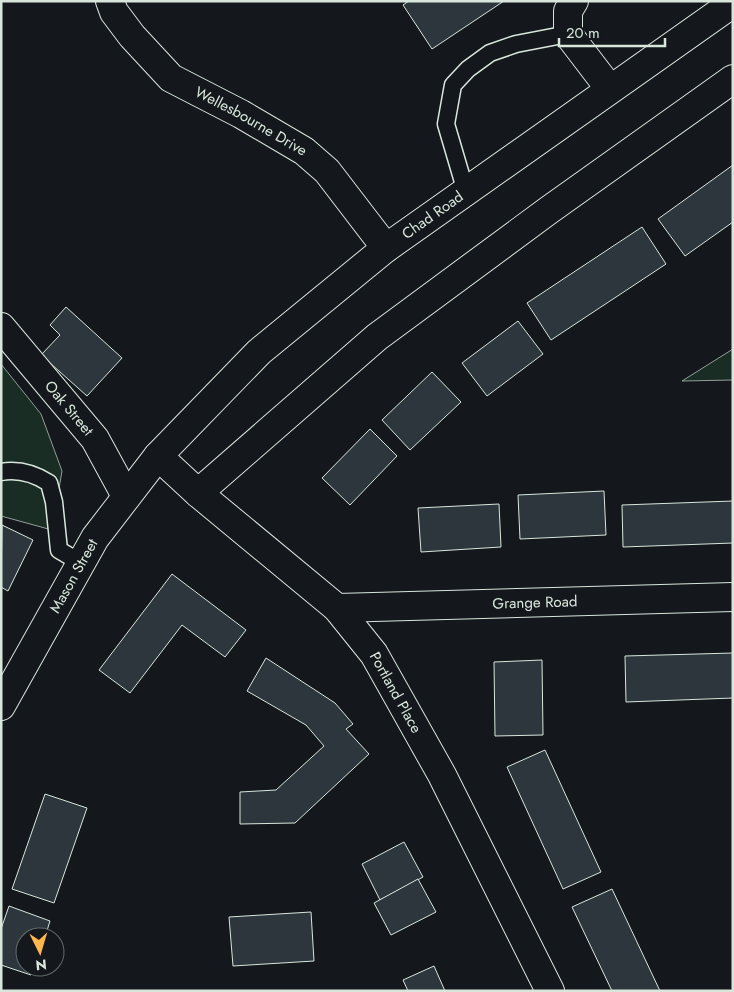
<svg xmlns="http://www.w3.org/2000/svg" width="734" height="992" font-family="Jost,sans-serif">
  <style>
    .green { fill: #1a2d24; stroke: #939e99 }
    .building { fill: #2c363c; stroke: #d8e6dc }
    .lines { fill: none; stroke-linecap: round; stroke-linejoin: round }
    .service-casing { stroke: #d8e6dc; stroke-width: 19 }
    .minor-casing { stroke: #d8e6dc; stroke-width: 30 }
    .tertiary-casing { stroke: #d8e6dc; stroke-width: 30 }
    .service { stroke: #14181c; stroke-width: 16 }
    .minor { stroke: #14181c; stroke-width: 28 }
    .tertiary { stroke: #14181c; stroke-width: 28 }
    .labels { text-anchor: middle; stroke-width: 4; stroke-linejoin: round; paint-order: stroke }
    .street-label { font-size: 15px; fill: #d8e6dc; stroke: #14181c }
  </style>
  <rect width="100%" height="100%" fill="#14181c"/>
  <g class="green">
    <path d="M 733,349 L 733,380 L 682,381 Z"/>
    <path d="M 1,364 L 41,414 L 62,471 L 52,530 L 1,516 Z"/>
  </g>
  <g class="building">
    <path d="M 409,1 L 504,1 L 432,49 L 403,5 Z"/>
    <path d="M 733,165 L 733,222 L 685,256 L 658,219 Z"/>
    <path d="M 642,227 L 666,264 L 551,340 L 527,303 Z"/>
    <path d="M 66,307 L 122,358 L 87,396 L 41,355 L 60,335 L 50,325 Z"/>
    <path d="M 518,321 L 543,354 L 487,396 L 462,363 Z"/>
    <path d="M 432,372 L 461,402 L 410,450 L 382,420 Z"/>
    <path d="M 370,429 L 397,456 L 350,505 L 322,478 Z"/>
    <path d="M 604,491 L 606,535 L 520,539 L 518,495 Z"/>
    <path d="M 733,501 L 733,543 L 623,547 L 622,505 Z"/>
    <path d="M 499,504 L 501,547 L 421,552 L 418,508 Z"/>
    <path d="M 2,525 L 33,540 L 8,591 L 1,587 Z"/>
    <path d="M 172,574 L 246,630 L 225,657 L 182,625 L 130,693 L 99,670 Z"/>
    <path d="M 733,653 L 733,698 L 626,702 L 625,656 Z"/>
    <path d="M 266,658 L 335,703 L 353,724 L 346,729 L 369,754 L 295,823 L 240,824 L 240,792 L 276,790 L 324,746 L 306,725 L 247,691 Z"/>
    <path d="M 542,660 L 543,735 L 495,736 L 494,662 Z"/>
    <path d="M 545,750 L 601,872 L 563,889 L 507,767 Z"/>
    <path d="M 45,794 L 87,808 L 54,903 L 12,889 Z"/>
    <path d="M 404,842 L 423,877 L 380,900 L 362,864 Z"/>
    <path d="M 418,879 L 436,912 L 391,935 L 374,903 Z"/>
    <path d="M 612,889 L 660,991 L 612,991 L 572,907 Z"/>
    <path d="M 9,906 L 50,921 L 45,937 L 25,937 L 25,967 L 34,967 L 31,975 L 1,965 L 1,929 Z"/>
    <path d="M 311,912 L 314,961 L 233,966 L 229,917 Z"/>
    <path d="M 434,966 L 445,991 L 408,991 L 403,980 Z"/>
  </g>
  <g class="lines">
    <g class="service-casing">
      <g id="service">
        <path d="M 466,192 L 446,124 L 453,85 L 468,69 L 490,53 L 516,44 L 568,34"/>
        <path d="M 1,472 C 18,469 35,474 49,483 L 54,502 L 59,550 L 81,563"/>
      </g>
    </g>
    <g class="minor-casing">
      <g id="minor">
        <path id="s1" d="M 110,1 L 114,12 L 132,36 L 171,78 L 241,114 L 304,151 L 327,171 L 386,248"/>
        <path d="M 574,1 L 568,11 L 568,34 L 610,89"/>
        <path d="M 198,493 L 377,337 L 549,210 L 733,79"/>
        <path id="s2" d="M 337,608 L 733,597"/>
      </g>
    </g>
    <g class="tertiary-casing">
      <g id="tertiary">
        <path id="s3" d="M 1,327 L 95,439 L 126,496"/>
        <path id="s4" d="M 158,456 L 198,493 L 337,608 L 374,654 L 442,775 L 550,991"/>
        <path id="s5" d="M 1,706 L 95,538 L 158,456 L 259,352 L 386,248 L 733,3"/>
      </g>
    </g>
    <use href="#service" class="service"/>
    <use href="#minor" class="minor"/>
    <use href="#tertiary" class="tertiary"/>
  </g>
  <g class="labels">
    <g class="street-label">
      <text dy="5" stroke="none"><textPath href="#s1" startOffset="190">Wellesbourne Drive</textPath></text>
      <text dy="5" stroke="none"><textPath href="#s5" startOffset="662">Chad Road</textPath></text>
      <text dy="5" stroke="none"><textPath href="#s3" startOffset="106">Oak Street</textPath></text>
      <text dy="5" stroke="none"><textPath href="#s5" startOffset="149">Mason Street</textPath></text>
      <text dy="5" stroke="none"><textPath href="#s2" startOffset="198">Grange Road</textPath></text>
      <text dy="5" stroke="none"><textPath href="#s4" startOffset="338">Portland Place</textPath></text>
    </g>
  </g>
  <rect width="734" height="992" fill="none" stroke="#d8e6dc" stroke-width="5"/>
  <g transform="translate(40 952) rotate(175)"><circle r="24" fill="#14181c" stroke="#626a69"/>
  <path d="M0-4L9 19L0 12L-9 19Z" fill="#ffb74d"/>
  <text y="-8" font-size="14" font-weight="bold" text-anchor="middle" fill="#d8e6dc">N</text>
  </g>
  <path d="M559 38v8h106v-8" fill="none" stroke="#d8e6dc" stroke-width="2.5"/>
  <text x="566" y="38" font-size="15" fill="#d8e6dc" stroke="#14181c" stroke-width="4" paint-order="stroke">20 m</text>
</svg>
